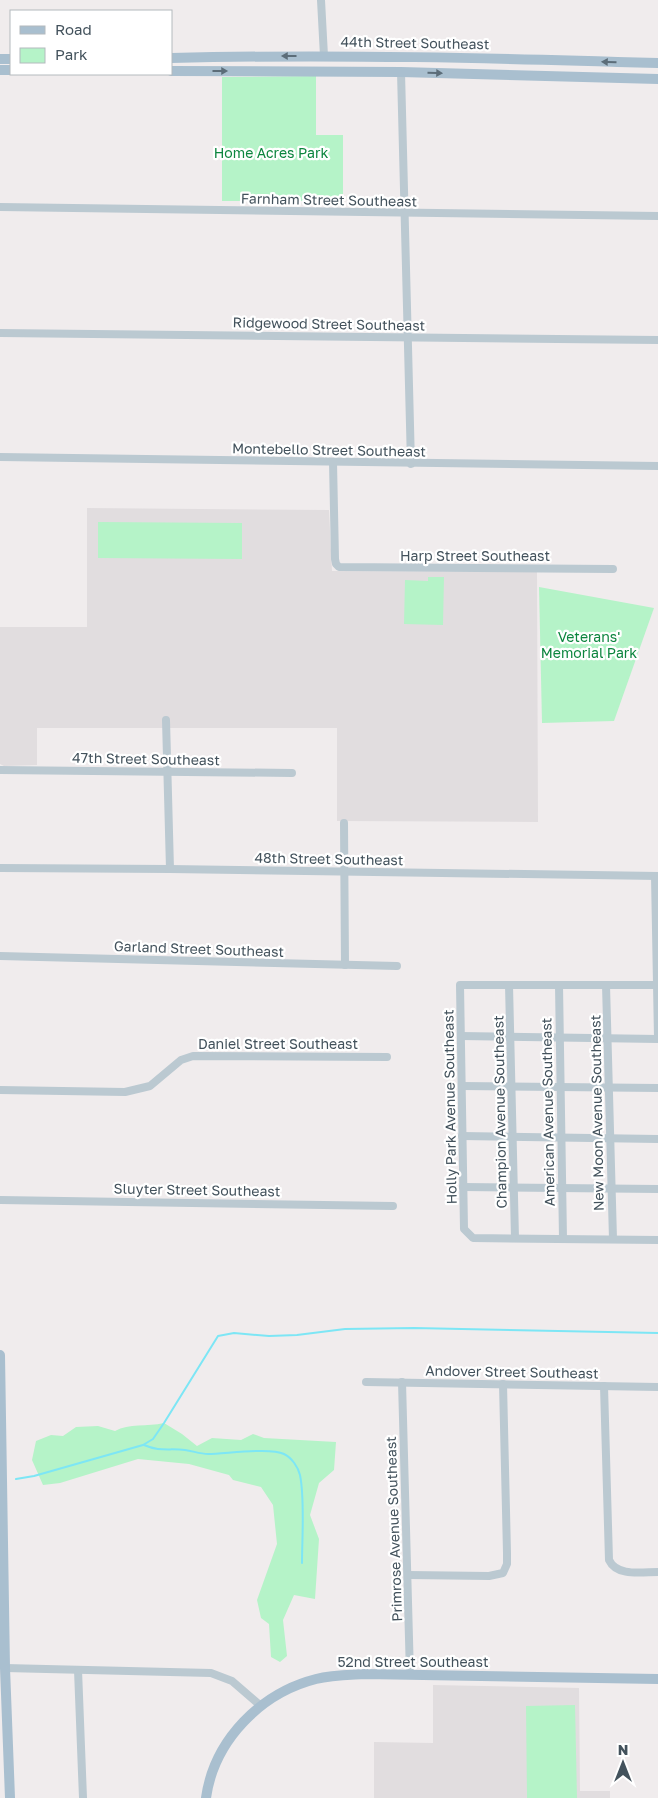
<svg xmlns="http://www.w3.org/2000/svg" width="658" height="1798" font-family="'Golos Text',sans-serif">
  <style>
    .education { fill: #e1dddf }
    .green { fill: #b5f3c8 }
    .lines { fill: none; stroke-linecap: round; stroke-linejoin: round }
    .stream { stroke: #7de6f5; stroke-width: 2 }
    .minor { stroke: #bbc9d1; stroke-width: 8 }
    .major { stroke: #a9bfcf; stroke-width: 10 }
    .oneway { fill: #5c6d79 }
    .labels { text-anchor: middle; stroke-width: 4.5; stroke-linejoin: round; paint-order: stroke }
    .street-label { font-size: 14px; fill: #43525c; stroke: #fff }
    .park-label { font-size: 14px; fill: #0c853e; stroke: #fff }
  </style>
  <rect width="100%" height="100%" fill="#f0eced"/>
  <g class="education">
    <path d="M 87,508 L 329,510 L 332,571 L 537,572 L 538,822 L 337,821 L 337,728 L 37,728 L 37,765 L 4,766 L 0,764 L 0,627 L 87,627 Z"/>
    <path d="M 433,1685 L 579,1688 L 580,1791 L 610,1791 L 610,1798 L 374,1798 L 374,1742 L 433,1743 Z"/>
  </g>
  <g class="green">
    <path d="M 316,76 L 316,135 L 343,135 L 343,201 L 222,201 L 222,77 Z"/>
    <path d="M 98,522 L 242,523 L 242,559 L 98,558 Z"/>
    <path d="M 428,577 L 444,577 L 443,625 L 404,624 L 405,580 L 428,581 Z"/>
    <path d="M 539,587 L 654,608 L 614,721 L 542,723 Z"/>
    <path d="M 164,1423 L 182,1434 L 197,1446 L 212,1438 L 241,1440 L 253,1434 L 264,1438 L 336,1442 L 334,1470 L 319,1483 L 310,1515 L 319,1539 L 315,1599 L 294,1595 L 283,1620 L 287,1656 L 280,1662 L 271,1657 L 269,1624 L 261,1618 L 257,1600 L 277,1544 L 273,1505 L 261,1487 L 233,1480 L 229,1475 L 189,1464 L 138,1459 L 60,1483 L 43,1485 L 32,1460 L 36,1441 L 51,1435 L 63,1436 L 76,1427 L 98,1426 L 115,1431 C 129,1423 147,1427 164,1423 Z"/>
    <path d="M 575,1705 L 577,1798 L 527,1798 L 526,1706 Z"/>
  </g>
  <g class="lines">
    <g class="stream">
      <path d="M 144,1445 C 160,1452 169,1448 185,1450 C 193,1451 200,1454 208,1454 C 225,1454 270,1447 284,1454 C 292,1458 298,1467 300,1475 C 305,1499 302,1538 302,1563"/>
      <path d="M 16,1479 L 34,1476 L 143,1445 L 153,1439 L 164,1423 L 218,1336 L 234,1333 L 269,1336 L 297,1335 L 345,1329 L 414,1328 L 658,1333"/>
    </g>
    <g class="minor">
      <path d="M 321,0 L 324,56"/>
      <path d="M 401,72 L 411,464"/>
      <path d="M 0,207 L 658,216"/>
      <path d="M 0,333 L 658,340"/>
      <path d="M 0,457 L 658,466"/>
      <path d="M 333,462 L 335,559 L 336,564 L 339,567 L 613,569"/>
      <path d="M 166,720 L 170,869"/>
      <path d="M 0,770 L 292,773"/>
      <path d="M 344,823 L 345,965"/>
      <path d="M 0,868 L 170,869 L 658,876"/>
      <path d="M 655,876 L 658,1038"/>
      <path d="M 0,956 L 397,966"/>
      <path d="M 509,985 L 515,1238"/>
      <path d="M 559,985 L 563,1239"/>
      <path d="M 606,985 L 613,1239"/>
      <path d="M 657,985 L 460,985 L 464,1229 L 473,1238 L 658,1240"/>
      <path d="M 461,1036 L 658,1039"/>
      <path d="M 462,1086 L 658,1088"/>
      <path d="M 0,1090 L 125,1092 L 150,1086 L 181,1060 L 193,1056 L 387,1057"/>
      <path d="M 462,1136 L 658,1139"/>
      <path d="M 463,1187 L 658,1189"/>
      <path d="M 0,1200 L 393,1206"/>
      <path d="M 366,1382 L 658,1387"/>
      <path d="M 402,1382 L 410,1675"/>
      <path d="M 604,1386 L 609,1560 C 617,1577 642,1572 658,1572"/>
      <path d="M 408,1575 L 489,1576 L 503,1573 L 507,1564 L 507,1553 L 503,1384"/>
      <path d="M 5,1668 L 211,1673 L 232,1681 L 261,1706"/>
      <path d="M 78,1670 L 83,1798"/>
    </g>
    <g class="major">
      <path d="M 171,58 C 334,54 496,58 658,63"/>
      <path d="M 0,59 L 11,59"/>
      <path d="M 0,70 L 11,70"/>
      <path d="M 171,71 L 401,72 L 658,79"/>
      <path d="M 0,1355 L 5,1668 L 10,1798"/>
      <path d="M 206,1798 C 214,1740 261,1693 316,1679 C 332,1675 349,1675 365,1674 L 658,1679"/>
    </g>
  </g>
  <defs><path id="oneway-solid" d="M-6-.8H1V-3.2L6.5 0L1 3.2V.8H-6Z" transform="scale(1.25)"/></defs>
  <g class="oneway">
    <use href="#oneway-solid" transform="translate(289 56) rotate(-180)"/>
    <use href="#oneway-solid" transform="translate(609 62) rotate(-178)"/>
    <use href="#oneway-solid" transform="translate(220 71)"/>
    <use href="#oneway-solid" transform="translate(435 73) rotate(2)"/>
  </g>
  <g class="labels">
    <g class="street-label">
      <text transform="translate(415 43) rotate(1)" y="5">44th Street Southeast</text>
      <text transform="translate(329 200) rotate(1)" y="5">Farnham Street Southeast</text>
      <text transform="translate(329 324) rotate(1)" y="5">Ridgewood Street Southeast</text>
      <text transform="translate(329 450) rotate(1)" y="5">Montebello Street Southeast</text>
      <text x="475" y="561">Harp Street Southeast</text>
      <text transform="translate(146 759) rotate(1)" y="5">47th Street Southeast</text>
      <text transform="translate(329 859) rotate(1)" y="5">48th Street Southeast</text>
      <text transform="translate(199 949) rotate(2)" y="5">Garland Street Southeast</text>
      <text x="278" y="1049">Daniel Street Southeast</text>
      <text transform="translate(450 1107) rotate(-91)" y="5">Holly Park Avenue Southeast</text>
      <text transform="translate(500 1112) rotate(-91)" y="5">Champion Avenue Southeast</text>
      <text transform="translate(548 1112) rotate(-91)" y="5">American Avenue Southeast</text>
      <text transform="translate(597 1113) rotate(-91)" y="5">New Moon Avenue Southeast</text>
      <text transform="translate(197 1190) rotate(1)" y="5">Sluyter Street Southeast</text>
      <text transform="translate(512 1372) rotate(1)" y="5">Andover Street Southeast</text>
      <text transform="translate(394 1529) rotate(-92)" y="5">Primrose Avenue Southeast</text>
      <text x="413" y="1667">52nd Street Southeast</text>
    </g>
    <g class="park-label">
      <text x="271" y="158">Home Acres Park</text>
      <text x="589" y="642">Veterans'<tspan x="589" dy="16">Memorial Park</tspan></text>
    </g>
  </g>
  <rect x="10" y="10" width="162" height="65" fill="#ffffff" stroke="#b4babe"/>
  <rect x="20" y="26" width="25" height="8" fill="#a9bfcf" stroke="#b4babe"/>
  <text x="55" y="35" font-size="15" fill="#43525c">Road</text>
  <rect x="20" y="48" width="25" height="15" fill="#b5f3c8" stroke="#b4babe"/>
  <text x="55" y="60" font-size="15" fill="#43525c">Park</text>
  <g transform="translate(623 1763)" stroke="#ffffff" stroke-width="4" paint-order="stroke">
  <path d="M0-4L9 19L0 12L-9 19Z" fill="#43525c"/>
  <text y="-8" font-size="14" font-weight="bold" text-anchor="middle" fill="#43525c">N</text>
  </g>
</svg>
